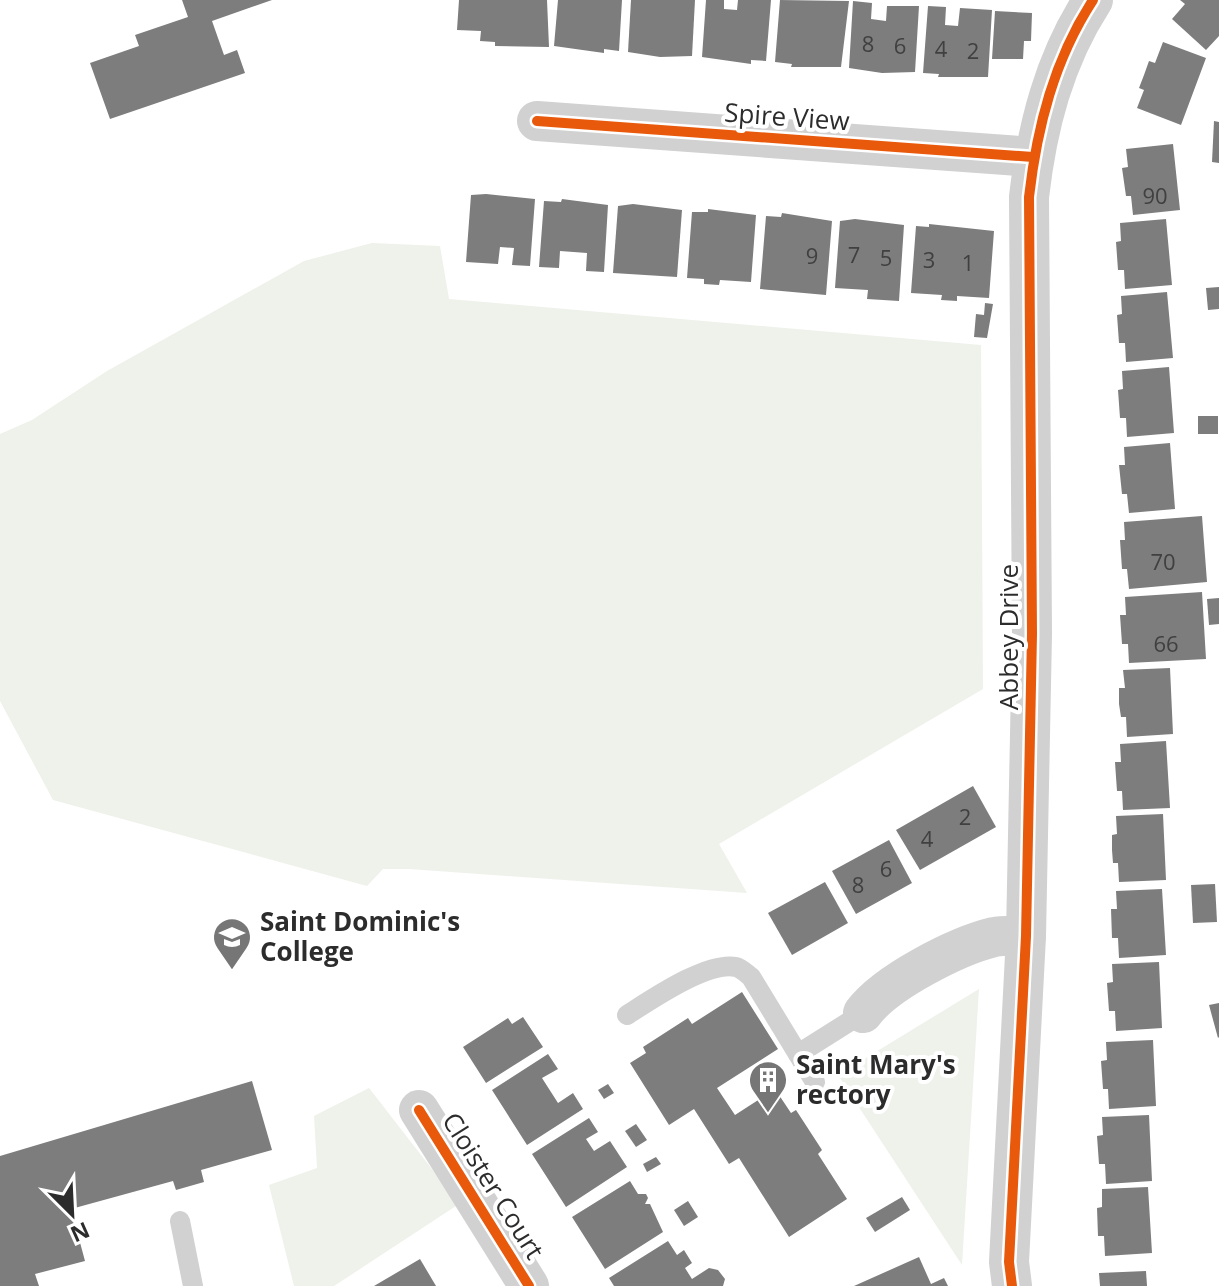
<svg xmlns="http://www.w3.org/2000/svg" width="1219" height="1286" font-family="'Open Sans',sans-serif">
  <style>
    .green { fill: #eef2eb }
    .building { fill: #7d7d7d }
    .lines { fill: none; stroke-linecap: round; stroke-linejoin: round }
    .service { stroke: #d1d1d1; stroke-width: 20 }
    .minor { stroke: #d1d1d1; stroke-width: 40 }
    .cycleway-casing { stroke: #fff; stroke-width: 15 }
    .cycleway { stroke: #e8590c; stroke-width: 10 }
    .labels { text-anchor: middle; stroke-width: 8; stroke-linejoin: round; paint-order: stroke }
    .number-label { font-size: 22px; fill: #404040 }
    .street-label { font-size: 26px; fill: #2c2c2c; stroke: #fff }
    .poi-label { font-size: 26px; font-weight: bold; fill: #2c2c2c; stroke: #fff; text-anchor: start }
  </style>
  <rect width="100%" height="100%" fill="#fff"/>
  <g class="green">
    <path d="M 372,243 L 440,246 L 449,299 L 981,345 L 983,689 L 719,844 L 747,893 L 409,869 L 383,869 L 367,886 L 53,800 L 0,701 L 0,434 L 32,420 L 107,371 L 304,261 Z"/>
    <path d="M 979,989 L 962,1265 L 838,1075 Z"/>
    <path d="M 369,1088 L 459,1204 L 334,1286 L 294,1286 L 269,1185 L 317,1168 L 314,1116 Z"/>
  </g>
  <g class="building">
    <path d="M 182,0 L 272,0 L 212,21 L 224,55 L 237,50 L 245,73 L 110,119 L 90,63 L 139,46 L 135,35 L 188,17 Z"/>
    <path d="M 459,0 L 547,0 L 549,47 L 495,46 L 495,42 L 480,41 L 481,31 L 457,30 Z"/>
    <path d="M 558,0 L 622,0 L 619,51 L 604,49 L 604,53 L 554,46 Z"/>
    <path d="M 631,0 L 695,0 L 692,56 L 660,57 L 628,52 Z"/>
    <path d="M 706,0 L 724,0 L 724,9 L 737,10 L 738,0 L 771,0 L 766,61 L 751,60 L 751,64 L 702,57 Z"/>
    <path d="M 780,0 L 849,1 L 841,67 L 791,67 L 792,64 L 775,62 Z"/>
    <path d="M 1180,0 L 1219,0 L 1219,36 L 1206,50 L 1172,19 L 1185,4 Z"/>
    <path d="M 853,1 L 872,3 L 871,19 L 886,21 L 887,6 L 919,6 L 915,72 L 882,73 L 849,68 Z"/>
    <path d="M 928,6 L 946,7 L 945,25 L 958,26 L 960,8 L 992,10 L 988,77 L 938,77 L 939,74 L 923,73 Z"/>
    <path d="M 995,11 L 1032,13 L 1031,41 L 1024,41 L 1023,59 L 992,59 Z"/>
    <path d="M 1163,42 L 1206,58 L 1181,125 L 1137,108 L 1144,90 L 1139,88 L 1144,75 L 1149,61 L 1155,63 Z"/>
    <path d="M 1214,121 L 1219,122 L 1219,163 L 1212,162 Z"/>
    <path d="M 1173,144 L 1180,210 L 1133,215 L 1131,196 L 1126,196 L 1122,168 L 1128,167 L 1126,149 Z"/>
    <path d="M 486,194 L 535,199 L 530,266 L 512,265 L 514,248 L 500,247 L 498,264 L 466,262 L 471,195 Z"/>
    <path d="M 562,199 L 608,205 L 604,272 L 586,271 L 587,253 L 560,251 L 559,268 L 539,267 L 544,201 L 561,202 Z"/>
    <path d="M 633,204 L 682,210 L 677,277 L 613,273 L 618,206 Z"/>
    <path d="M 708,209 L 756,215 L 751,282 L 720,280 L 719,285 L 704,284 L 704,279 L 687,278 L 692,212 L 708,212 Z"/>
    <path d="M 782,213 L 832,221 L 826,295 L 760,289 L 766,216 L 781,217 Z"/>
    <path d="M 855,219 L 904,225 L 899,301 L 867,299 L 868,290 L 835,288 L 840,221 Z"/>
    <path d="M 1166,219 L 1172,285 L 1125,289 L 1124,270 L 1118,270 L 1116,242 L 1121,241 L 1120,223 Z"/>
    <path d="M 929,224 L 994,231 L 989,298 L 957,296 L 957,301 L 941,300 L 942,295 L 911,293 L 916,226 L 929,227 Z"/>
    <path d="M 1219,287 L 1219,309 L 1208,310 L 1206,288 Z"/>
    <path d="M 1167,292 L 1173,358 L 1126,362 L 1125,343 L 1119,343 L 1117,315 L 1122,314 L 1121,296 Z"/>
    <path d="M 985,303 L 993,304 L 987,338 L 974,337 L 976,314 L 984,315 Z"/>
    <path d="M 1169,367 L 1174,433 L 1127,437 L 1126,418 L 1120,418 L 1118,390 L 1123,389 L 1122,371 Z"/>
    <rect x="1198" y="416" width="20" height="18"/>
    <path d="M 1170,443 L 1175,509 L 1129,513 L 1127,494 L 1122,494 L 1119,465 L 1125,465 L 1124,447 Z"/>
    <path d="M 1202,516 L 1207,582 L 1129,589 L 1127,569 L 1122,569 L 1120,540 L 1125,540 L 1124,522 Z"/>
    <path d="M 1202,592 L 1206,659 L 1129,663 L 1128,644 L 1122,644 L 1120,615 L 1126,615 L 1125,597 Z"/>
    <path d="M 1219,598 L 1219,624 L 1209,625 L 1207,599 Z"/>
    <path d="M 1170,668 L 1173,734 L 1127,737 L 1126,717 L 1121,717 L 1119,704 L 1119,688 L 1125,688 L 1123,670 Z"/>
    <path d="M 1166,741 L 1170,808 L 1123,810 L 1122,791 L 1117,791 L 1116,777 L 1115,762 L 1121,762 L 1120,744 Z"/>
    <path d="M 973,786 L 996,827 L 920,870 L 896,830 Z"/>
    <path d="M 1163,814 L 1166,880 L 1119,882 L 1118,863 L 1113,863 L 1112,850 L 1112,835 L 1117,834 L 1116,816 Z"/>
    <path d="M 889,840 L 912,883 L 856,914 L 832,871 Z"/>
    <path d="M 825,882 L 848,923 L 792,955 L 768,913 Z"/>
    <path d="M 1215,884 L 1217,922 L 1193,923 L 1191,885 Z"/>
    <path d="M 1162,889 L 1166,955 L 1119,958 L 1118,938 L 1112,938 L 1111,909 L 1117,909 L 1116,891 Z"/>
    <path d="M 1159,962 L 1162,1028 L 1116,1031 L 1115,1011 L 1109,1011 L 1107,983 L 1113,982 L 1112,964 Z"/>
    <path d="M 742,992 L 778,1049 L 717,1088 L 735,1115 L 775,1089 L 791,1113 L 796,1110 L 822,1150 L 818,1154 L 847,1199 L 789,1237 L 739,1158 L 729,1164 L 694,1109 L 669,1125 L 630,1063 L 646,1053 L 643,1047 L 688,1018 L 692,1024 Z"/>
    <path d="M 1219,1003 L 1219,1037 L 1218,1038 L 1209,1005 Z"/>
    <path d="M 523,1017 L 543,1047 L 486,1083 L 463,1047 L 508,1018 L 512,1024 Z"/>
    <path d="M 1153,1040 L 1156,1106 L 1109,1109 L 1108,1089 L 1103,1089 L 1101,1061 L 1107,1060 L 1106,1042 Z"/>
    <path d="M 548,1054 L 558,1069 L 542,1078 L 558,1103 L 573,1093 L 583,1109 L 527,1145 L 492,1090 Z"/>
    <path d="M 252,1081 L 272,1150 L 201,1170 L 204,1182 L 176,1190 L 173,1181 L 71,1209 L 85,1261 L 35,1274 L 39,1286 L 0,1286 L 0,1156 Z"/>
    <path d="M 608,1084 L 614,1093 L 604,1099 L 598,1090 Z"/>
    <path d="M 1149,1115 L 1152,1181 L 1106,1184 L 1105,1164 L 1099,1164 L 1097,1136 L 1103,1135 L 1102,1117 Z"/>
    <path d="M 589,1118 L 598,1132 L 586,1139 L 594,1151 L 610,1141 L 627,1167 L 566,1207 L 532,1154 Z"/>
    <path d="M 636,1124 L 647,1140 L 636,1147 L 625,1131 Z"/>
    <path d="M 656,1157 L 661,1164 L 647,1172 L 643,1164 Z"/>
    <path d="M 630,1181 L 638,1194 L 646,1194 L 648,1198 L 645,1204 L 650,1204 L 663,1232 L 605,1269 L 572,1217 Z"/>
    <path d="M 1148,1187 L 1152,1253 L 1105,1256 L 1104,1236 L 1098,1236 L 1097,1208 L 1102,1207 L 1102,1189 Z"/>
    <path d="M 902,1197 L 910,1210 L 875,1232 L 866,1218 Z"/>
    <path d="M 688,1201 L 698,1217 L 684,1226 L 674,1210 Z"/>
    <path d="M 668,1241 L 677,1255 L 684,1250 L 692,1263 L 685,1268 L 692,1279 L 709,1268 L 718,1270 L 725,1279 L 723,1286 L 614,1286 L 609,1278 Z"/>
    <path d="M 919,1257 L 931,1284 L 944,1278 L 948,1286 L 854,1286 Z"/>
    <path d="M 420,1259 L 436,1286 L 374,1286 Z"/>
    <path d="M 1146,1271 L 1147,1286 L 1100,1286 L 1099,1273 Z"/>
  </g>
  <g class="lines">
    <g class="service">
      <path d="M 627,1015 C 651,1000 707,961 736,967 C 741,968 747,974 751,977 L 815,1082"/>
      <path d="M 798,1054 L 863,1013"/>
      <path d="M 180,1221 L 193,1286"/>
    </g>
    <g class="minor">
      <path d="M 537,121 L 1033,157"/>
      <path d="M 863,1013 C 886,982 957,946 994,937 C 1004,935 1016,936 1026,936"/>
      <path d="M 419,1110 L 529,1286"/>
      <path d="M 1012,1286 L 1009,1262 L 1026,936 L 1032,634 L 1029,197 C 1037,127 1054,60 1093,0"/>
    </g>
    <g class="cycleway-casing">
      <g id="cycleway">
        <path d="M 537,121 L 1033,157"/>
        <path d="M 419,1110 L 529,1286"/>
        <path d="M 1012,1286 L 1009,1262 L 1026,936 L 1032,634 L 1029,197 C 1037,127 1054,60 1093,0"/>
      </g>
    </g>
    <use href="#cycleway" class="cycleway"/>
  </g>
  <defs>
    <g id="school-pin" transform="scale(2)"><path d="M0 17L-7.5 6A9.5 9.5 0 1 1 7.5 6Z" fill="#767676" stroke="#fff"/><path d="M0-5L7-2L0 1L-7-2ZM-4 1L0 2.5L4 1V4Q0 6-4 4Z" fill="#fff"/></g>
    <g id="building-pin" transform="scale(2)"><path d="M0 17L-7.5 6A9.5 9.5 0 1 1 7.5 6Z" fill="#767676" stroke="#fff"/><path d="M-4-6H4V6H1V3H-1V6H-4ZM-2.5-4.3h1.7v1.8h-1.7ZM.8-4.3h1.7v1.8H.8ZM-2.5-1h1.7V.8h-1.7ZM.8-1h1.7V.8H.8Z" fill="#fff"/></g>
  </defs>
  <g fill-rule="evenodd">
    <use href="#school-pin" x="232" y="937"/>
    <use href="#building-pin" x="768" y="1080"/>
  </g>
  <g class="labels">
    <g class="number-label">
      <text x="868" y="52">8</text>
      <text x="900" y="54">6</text>
      <text x="941" y="57">4</text>
      <text x="973" y="59">2</text>
      <text x="1155" y="204">90</text>
      <text x="854" y="263">7</text>
      <text x="812" y="264">9</text>
      <text x="886" y="266">5</text>
      <text x="929" y="268">3</text>
      <text x="968" y="271">1</text>
      <text x="1163" y="570">70</text>
      <text x="1166" y="652">66</text>
      <text x="965" y="825">2</text>
      <text x="927" y="847">4</text>
      <text x="886" y="877">6</text>
      <text x="858" y="893">8</text>
    </g>
    <g class="street-label">
      <text transform="translate(787 117) rotate(4)" y="9">Spire View</text>
      <text transform="translate(1009 637) rotate(-90)" y="9">Abbey Drive</text>
      <text transform="translate(493 1186) rotate(58)" y="9">Cloister Court</text>
    </g>
    <g class="poi-label">
      <text x="260" y="931">Saint Dominic's<tspan x="260" dy="30">College</tspan></text>
      <text x="796" y="1074">Saint Mary's<tspan x="796" dy="30">rectory</tspan></text>
    </g>
  </g>
  <g transform="translate(72 1214) rotate(156)" stroke="#ffffff" stroke-width="6" paint-order="stroke">
  <path d="M0-6L14 30L0 20L-14 30Z" fill="#2c2c2c"/>
  <text y="-12" font-size="22" font-weight="bold" text-anchor="middle" fill="#2c2c2c">N</text>
  </g>
</svg>
